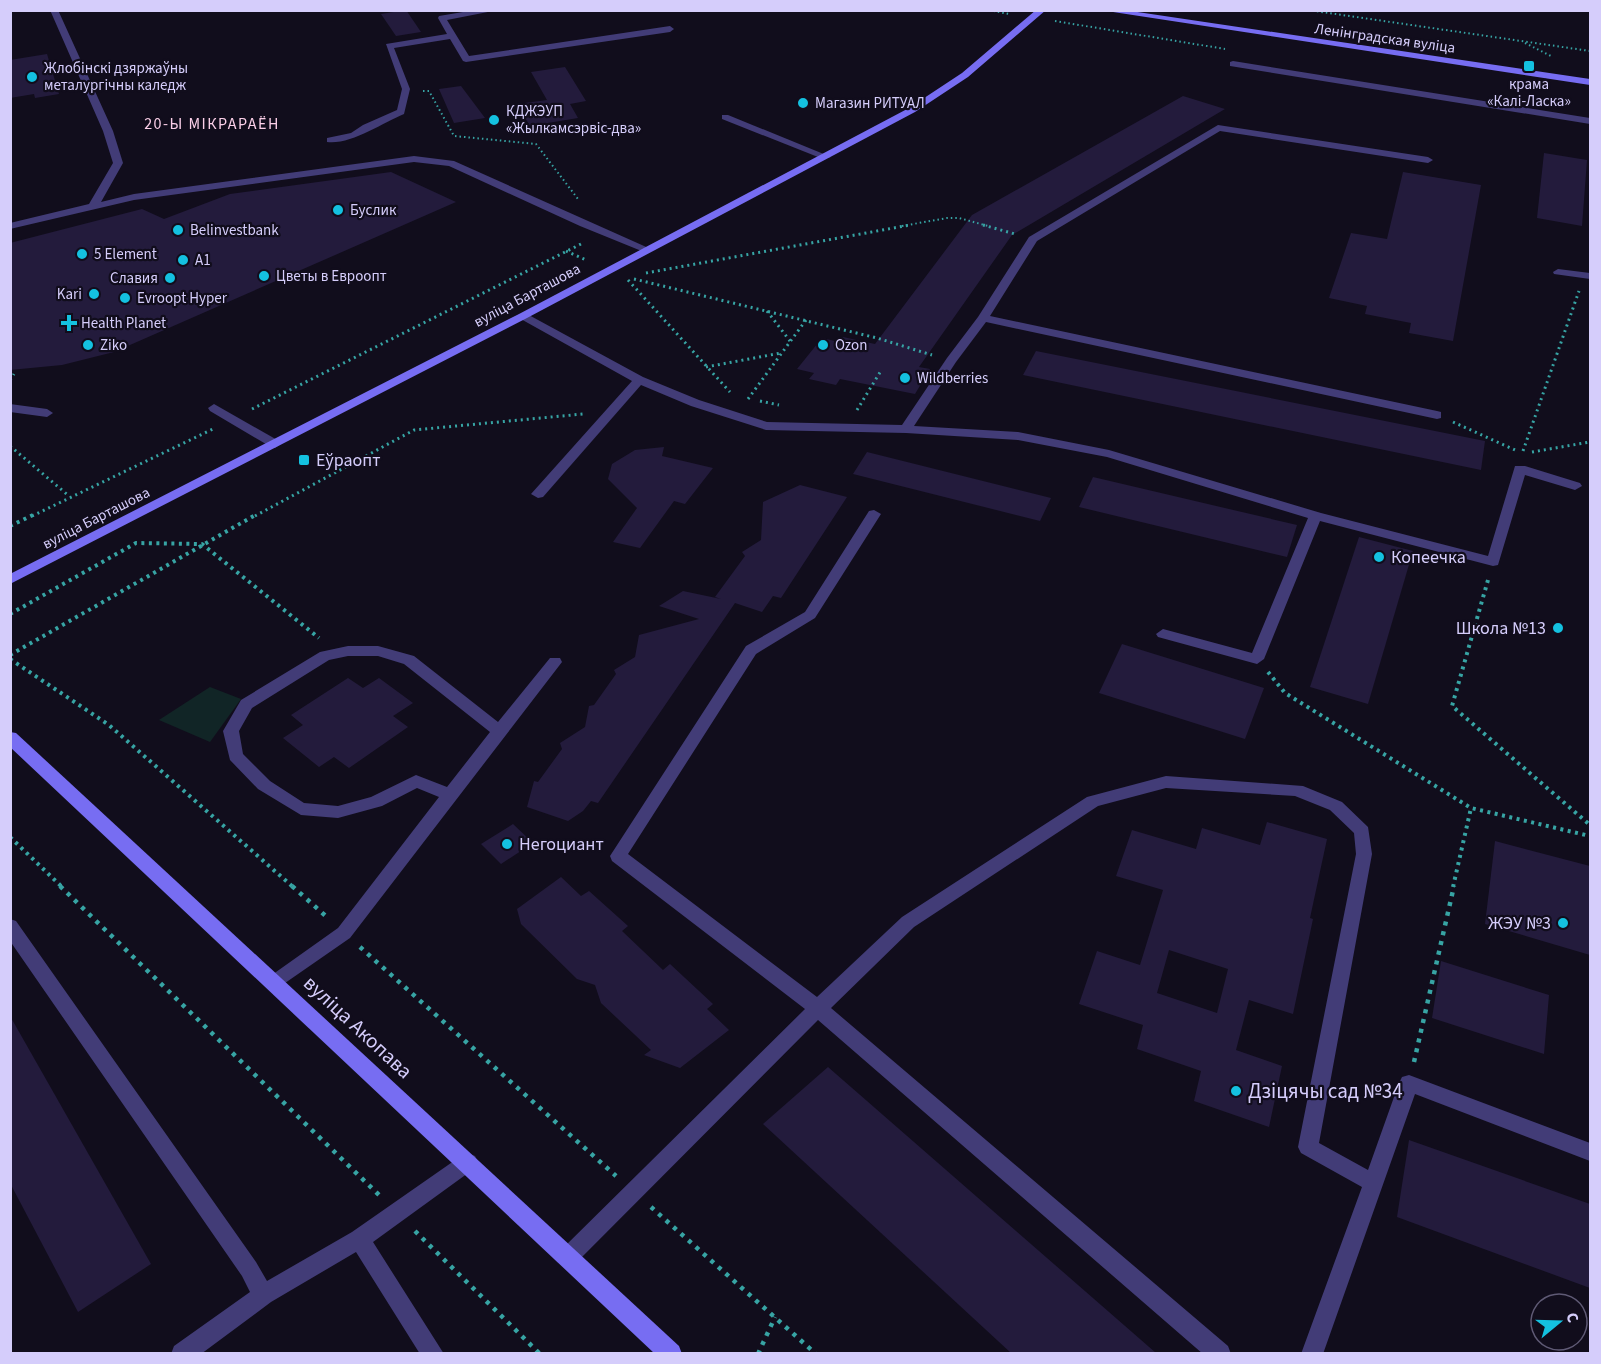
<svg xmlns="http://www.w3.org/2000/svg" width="1601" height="1364" font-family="'Source Sans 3',sans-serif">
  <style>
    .green { fill: #112526 }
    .building { fill: #231b3c; fill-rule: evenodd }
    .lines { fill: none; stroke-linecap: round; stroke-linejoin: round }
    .path-far3 { stroke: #37a4a4; stroke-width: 2; stroke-dasharray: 1.5 3; stroke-linecap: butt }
    .path-far2 { stroke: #37a4a4; stroke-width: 3; stroke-dasharray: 2 4; stroke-linecap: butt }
    .path-far1 { stroke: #37a4a4; stroke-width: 4; stroke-dasharray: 3 4.5; stroke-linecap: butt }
    .path { stroke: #37a4a4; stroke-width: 4.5; stroke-dasharray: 4 6; stroke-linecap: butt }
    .lane { fill: #423c77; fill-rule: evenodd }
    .secondary { fill: #776df2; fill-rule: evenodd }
    .poi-dot { fill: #14c1e0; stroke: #110d1c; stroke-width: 2 }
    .labels { text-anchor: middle; stroke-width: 4.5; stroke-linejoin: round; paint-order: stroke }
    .far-street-label { font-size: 15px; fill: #d5cdfb; stroke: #110d1c }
    .far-poi-label { font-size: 15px; fill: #d5cdfb; stroke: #110d1c; text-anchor: start }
    .far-neighbourhood-label { font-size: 16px; letter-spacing: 1.5px; fill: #fbcfe8; stroke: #110d1c }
    .poi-label { font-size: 18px; fill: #d5cdfb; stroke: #110d1c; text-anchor: start }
    .near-street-label { font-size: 21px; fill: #d5cdfb; stroke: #110d1c }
    .near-poi-label { font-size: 21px; fill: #d5cdfb; stroke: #110d1c; text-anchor: start }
  </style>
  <rect width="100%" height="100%" fill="#110d1c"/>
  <path class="green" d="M 210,687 L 241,699 L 210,742 L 159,720 Z"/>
  <g class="building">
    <path d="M 406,10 L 421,32 L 396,36 L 381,14 Z"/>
    <path d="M 47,54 L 59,94 L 35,98 L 34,94 L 10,98 L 10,60 Z"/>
    <path d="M 565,67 L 586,101 L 570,104 L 578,118 L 530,126 L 517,104 L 547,100 L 531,72 Z"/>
    <path d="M 461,86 L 485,118 L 454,123 L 439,89 Z"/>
    <path d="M 1183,96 L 1225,109 L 1012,235 L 919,367 L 930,369 L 915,394 L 840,379 L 836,385 L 809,379 L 814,373 L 797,369 L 822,338 L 839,342 L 843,337 L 875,344 L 972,215 Z"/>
    <path d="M 1544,153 L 1587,160 L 1582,226 L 1537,218 Z"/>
    <path d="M 391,172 L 456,202 L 114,352 L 62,365 L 10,370 L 10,243 L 142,209 L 164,219 L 230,194 Z"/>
    <path d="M 1403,172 L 1481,185 L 1453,341 L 1409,333 L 1411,323 L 1365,314 L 1367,306 L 1329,298 L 1351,233 L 1387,239 Z"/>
    <path d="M 1036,351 L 1485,441 L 1481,470 L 1023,375 Z"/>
    <path d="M 664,447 L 662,456 L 713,468 L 685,504 L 674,501 L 640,548 L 613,542 L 637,508 L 608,479 L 612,464 L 635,450 Z"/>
    <path d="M 867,452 L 1051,498 L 1040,521 L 853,474 Z"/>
    <path d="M 1093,477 L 1297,525 L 1287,557 L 1079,507 Z"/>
    <path d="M 800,485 L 847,497 L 781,598 L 773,596 L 762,612 L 735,603 L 598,803 L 591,801 L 583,811 L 568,821 L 527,807 L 534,781 L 538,782 L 562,749 L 560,743 L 585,727 L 589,706 L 594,705 L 616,674 L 614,670 L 635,657 L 639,635 L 699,619 L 659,606 L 683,591 L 721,599 L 715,597 L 745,556 L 742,552 L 761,540 L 763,502 Z"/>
    <path d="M 1359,537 L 1413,551 L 1368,704 L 1310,687 Z"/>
    <path d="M 1122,644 L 1264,688 L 1245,739 L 1099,693 Z"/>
    <path d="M 348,678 L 363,688 L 379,678 L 413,703 L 393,716 L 408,727 L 349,768 L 334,757 L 319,767 L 283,738 L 303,725 L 291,715 Z"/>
    <path d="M 1267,822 L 1327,839 L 1310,918 L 1313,919 L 1293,1014 L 1249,1000 L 1236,1050 L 1282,1066 L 1269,1127 L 1194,1101 L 1201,1071 L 1137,1049 L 1143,1025 L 1079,1004 L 1097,951 L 1140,965 L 1163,890 L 1116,876 L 1132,830 L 1196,849 L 1202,828 L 1260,845 ZM 1169,950 L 1228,969 L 1217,1013 L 1157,993 Z"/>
    <path d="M 513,824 L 533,843 L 501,864 L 481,844 Z"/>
    <path d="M 1495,841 L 1590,866 L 1590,955 L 1485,924 Z"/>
    <path d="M 561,877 L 581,896 L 589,891 L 628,926 L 622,931 L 663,970 L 670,964 L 713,1004 L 707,1009 L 729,1030 L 680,1068 L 644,1055 L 651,1050 L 601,1003 L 595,985 L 577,979 L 521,924 L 517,909 Z"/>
    <path d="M 1441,961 L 1549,995 L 1544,1054 L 1432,1018 Z"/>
    <path d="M 10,1016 L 151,1264 L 78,1312 L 10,1183 Z"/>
    <path d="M 828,1067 L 1156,1353 L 1011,1353 L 763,1124 Z"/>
    <path d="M 1409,1140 L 1590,1204 L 1590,1288 L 1397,1217 Z"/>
  </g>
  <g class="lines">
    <g class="path-far3">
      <path d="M 989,10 L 1009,14"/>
      <path d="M 1308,10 L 1590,51"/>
      <path d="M 1055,21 L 1225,49"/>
      <path d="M 1525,43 L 1551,56"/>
      <path d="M 423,91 L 429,91 L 454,136 L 536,144 L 578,199"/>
      <path d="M 902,226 L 947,218 L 959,218 L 988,226"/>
    </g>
    <g class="path-far2">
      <path d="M 983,225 L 1015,234"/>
      <path d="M 566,251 L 586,260"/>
      <path d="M 646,273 L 910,225"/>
      <path d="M 634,279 L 877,338 L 932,355"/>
      <path d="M 628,280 L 730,392"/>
      <path d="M 767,311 L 790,341"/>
      <path d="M 706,367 L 781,353"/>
      <path d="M 10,380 L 14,374"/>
      <path d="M 748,399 L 806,320"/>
      <path d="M 760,401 L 779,405"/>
      <path d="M 252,409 L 583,243"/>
      <path d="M 857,410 L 882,369"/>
      <path d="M 1453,422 L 1515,450"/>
      <path d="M 10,446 L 69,496"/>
      <path d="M 1523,451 L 1579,291"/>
      <path d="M 1532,452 L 1590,442"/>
      <path d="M 32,516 L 213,429"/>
      <path d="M 255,516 L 414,430 L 583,414"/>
    </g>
    <g class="path-far1">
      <path d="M 10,526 L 35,514"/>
      <path d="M 1488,580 L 1452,706 L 1590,825"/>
      <path d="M 10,614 L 136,543 L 202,544 L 319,638"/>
      <path d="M 10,655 L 257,514"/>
      <path d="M 10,659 L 109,725 L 293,887"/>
      <path d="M 1268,672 L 1285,693 L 1471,808 L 1590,836"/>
      <path d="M 10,837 L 62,887"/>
      <path d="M 1453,887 L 1471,808"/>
    </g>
    <g class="path">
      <path d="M 60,886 L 380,1196"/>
      <path d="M 292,886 L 328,918"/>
      <path d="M 360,947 L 616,1176"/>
      <path d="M 1414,1062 L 1454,886"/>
      <path d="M 651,1207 L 816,1354"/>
      <path d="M 415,1231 L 540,1354"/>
      <path d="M 758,1354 L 775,1317"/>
    </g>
    <g class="lane">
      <path d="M 50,10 L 58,10 L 113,131 L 123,163 L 101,202 L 134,194 L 414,156 L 454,161 L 653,250 L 648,253 L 644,252 L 580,226 L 449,166 L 414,162 L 134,200 L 10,229 L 10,223 L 89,204 L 113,163 L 103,131 Z"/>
      <path d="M 475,10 L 498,10 L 447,20 L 469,56 L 670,26 L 674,29 L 670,32 L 466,62 L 463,61 L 450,39 L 394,48 L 410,89 L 404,114 C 382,123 351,145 327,142 L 327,138 L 351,133 L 363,125 L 397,110 L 402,89 L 386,44 L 447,34 L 438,18 L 439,16 Z"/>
      <path d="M 1233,61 L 1590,118 L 1590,124 L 1230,66 L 1230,62 Z"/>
      <path d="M 722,115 L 728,115 L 831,157 L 823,159 L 722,119 Z"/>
      <path d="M 1218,125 L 1428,157 L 1433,160 L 1428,163 L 1220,131 L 1037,241 L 990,316 L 1437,411 L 1441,412 L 1441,418 L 1437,419 L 986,322 L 956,362 L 914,426 L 1018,432 L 1109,450 L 1321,513 L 1488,556 L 1515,466 L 1525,466 L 1580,483 L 1582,486 L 1575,490 L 1525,475 L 1498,565 L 1493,566 L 1320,521 L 1264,659 L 1257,664 L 1158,637 L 1156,634 L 1163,629 L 1252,653 L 1308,518 L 1107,457 L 1018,440 L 906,433 L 766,430 L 691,406 L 641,385 L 543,497 L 538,498 L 531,494 L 632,381 L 519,318 L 519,314 L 527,314 L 643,377 L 699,400 L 767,422 L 902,425 L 947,358 L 978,317 L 1029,237 Z"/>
      <path d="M 1558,269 L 1590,273 L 1590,279 L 1554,274 L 1553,272 Z"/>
      <path d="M 10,404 L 47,409 L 53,413 L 47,417 L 10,412 Z"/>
      <path d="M 214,404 L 279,441 L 281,444 L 275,448 L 271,447 L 210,411 L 208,408 Z"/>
      <path d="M 874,510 L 881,514 L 815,618 L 756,654 L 628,854 L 817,997 L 902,917 L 1087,797 L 1166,776 L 1303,786 L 1342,802 L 1368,827 L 1372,854 L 1319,1143 L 1368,1170 L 1399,1083 L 1402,1077 L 1409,1075 L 1590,1143 L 1590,1161 L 1415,1094 L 1323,1354 L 1301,1354 L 1362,1187 L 1301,1153 L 1298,1147 L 1356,854 L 1354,833 L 1330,810 L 1295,796 L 1166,788 L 1098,806 L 914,927 L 831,1008 L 1228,1346 L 1231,1354 L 1203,1354 L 818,1020 L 575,1264 L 568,1267 L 561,1264 L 558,1257 L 561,1250 L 805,1009 L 612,861 L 610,856 L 746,646 L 805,612 L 869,511 Z"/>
      <path d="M 348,646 L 378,646 L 414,656 L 498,722 L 550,658 L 560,658 L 562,662 L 350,938 L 275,990 L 269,987 L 266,982 L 269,977 L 338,928 L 439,797 L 417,788 L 382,806 L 338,818 L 301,815 L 258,789 L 230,760 L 223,731 L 241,700 L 320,652 ZM 348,656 L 378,656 L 404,664 L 490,732 L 447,787 L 416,775 L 371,797 L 338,806 L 304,803 L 270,781 L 243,754 L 239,731 L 252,708 L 329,660 Z"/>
      <path d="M 10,919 L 16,921 L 256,1262 L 267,1281 L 352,1232 L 461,1156 L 468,1153 L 475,1156 L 478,1162 L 475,1168 L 373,1242 L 444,1354 L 420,1354 L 356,1252 L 271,1302 L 201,1354 L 171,1354 L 174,1346 L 250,1292 L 242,1276 L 10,941 Z"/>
    </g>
    <g class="secondary">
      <path d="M 1036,10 L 1046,10 L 968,77 L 915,112 L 527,318 L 10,584 L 10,574 L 519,314 L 909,108 L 962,73 Z"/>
      <path d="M 1100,10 L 1124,10 L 1590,79 L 1590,85 Z"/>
      <path d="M 10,732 L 16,733 L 679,1346 L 682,1354 L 655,1354 L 10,747 Z"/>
    </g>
  </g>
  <g class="poi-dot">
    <rect x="1523" y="60" width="12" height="12" rx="3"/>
    <circle cx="32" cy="77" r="6"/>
    <circle cx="803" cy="103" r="6"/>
    <circle cx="494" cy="120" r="6"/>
    <circle cx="338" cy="210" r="6"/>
    <circle cx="178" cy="230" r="6"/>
    <circle cx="82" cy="254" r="6"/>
    <circle cx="183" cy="260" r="6"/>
    <circle cx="264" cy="276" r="6"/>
    <circle cx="170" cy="278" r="6"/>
    <circle cx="94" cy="294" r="6"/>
    <circle cx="125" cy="298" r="6"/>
    <path d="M66 314h6v6h6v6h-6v6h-6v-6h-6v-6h6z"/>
    <circle cx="88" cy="345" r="6"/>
    <circle cx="823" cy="345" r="6"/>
    <circle cx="905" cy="378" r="6"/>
    <rect x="298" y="454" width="12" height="12" rx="3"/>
    <circle cx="1379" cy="557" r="6"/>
    <circle cx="1558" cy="628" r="6"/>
    <circle cx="507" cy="844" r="6"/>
    <circle cx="1563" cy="923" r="6"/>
    <circle cx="1236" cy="1091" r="6"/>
  </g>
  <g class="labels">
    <g class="far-street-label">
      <text transform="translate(1385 38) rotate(8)" y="5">Ленінградская вуліца</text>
      <text transform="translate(527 295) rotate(-28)" y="5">вуліца Барташова</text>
      <text transform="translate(96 518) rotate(-27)" y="5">вуліца Барташова</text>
    </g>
    <g class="far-poi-label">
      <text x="44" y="73">Жлобінскі дзяржаўны<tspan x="44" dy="17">металургічны каледж</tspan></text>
      <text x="1529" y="89" text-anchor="middle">крама<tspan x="1529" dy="17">«Калі-Ласка»</tspan></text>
      <text x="815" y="108">Магазин РИТУАЛ</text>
      <text x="506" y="116">КДЖЭУП<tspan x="506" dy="17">«Жылкамсэрвіс-два»</tspan></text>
      <text x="350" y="215">Буслик</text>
      <text x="190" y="235">Belinvestbank</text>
      <text x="94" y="259">5 Element</text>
      <text x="195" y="265">A1</text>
      <text x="276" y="281">Цветы в Евроопт</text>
      <text x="158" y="283" text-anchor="end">Славия</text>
      <text x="82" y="299" text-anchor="end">Kari</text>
      <text x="137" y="303">Evroopt Hyper</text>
      <text x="81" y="328">Health Planet</text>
      <text x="100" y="350">Ziko</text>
      <text x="835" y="350">Ozon</text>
      <text x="917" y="383">Wildberries</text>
    </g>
    <g class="far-neighbourhood-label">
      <text x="212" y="129">20-Ы МІКРАРАЁН</text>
    </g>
    <g class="poi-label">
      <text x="316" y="466">Еўраопт</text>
      <text x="1391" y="563">Копеечка</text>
      <text x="1546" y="634" text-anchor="end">Школа №13</text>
      <text x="519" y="850">Негоциант</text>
      <text x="1551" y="929" text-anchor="end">ЖЭУ №3</text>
    </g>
    <g class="near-street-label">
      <text transform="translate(358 1027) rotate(43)" y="7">вуліца Акопава</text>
    </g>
    <g class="near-poi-label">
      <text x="1248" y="1098">Дзіцячы сад №34</text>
    </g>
  </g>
  <rect width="1601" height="1364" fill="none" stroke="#d5cdfb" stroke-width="24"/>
  <g transform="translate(1559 1322) rotate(71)"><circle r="28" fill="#110d1c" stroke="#5f5a75" stroke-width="1.5"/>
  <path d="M0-4.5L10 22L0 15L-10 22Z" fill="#14c1e0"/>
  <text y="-9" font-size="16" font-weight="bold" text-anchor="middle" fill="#d5cdfb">С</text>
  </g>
</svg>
